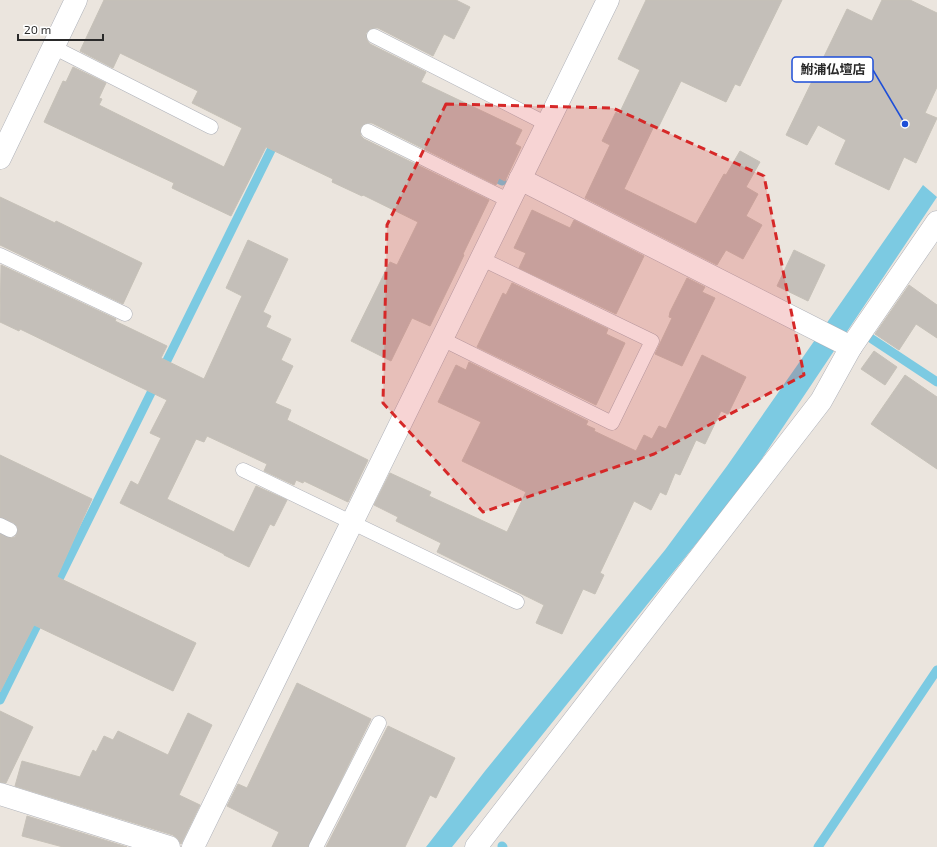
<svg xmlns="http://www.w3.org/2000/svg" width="937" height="847" font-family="'Exo 2','Noto Sans JP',sans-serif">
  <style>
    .water { fill: #7ccae2 }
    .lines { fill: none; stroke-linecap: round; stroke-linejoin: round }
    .stream { stroke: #7ccae2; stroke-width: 9 }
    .building { fill: #c4bfb9; stroke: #c6c1b8 }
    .lane-casing { stroke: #aeb1b9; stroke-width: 15 }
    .street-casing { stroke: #aeb1b9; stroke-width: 23 }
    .lane { stroke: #fff; stroke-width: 14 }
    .street { stroke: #fff; stroke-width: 22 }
    .marked { fill: #d62828; fill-opacity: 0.2; stroke: #d62828; stroke-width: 3; stroke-dasharray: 8 5; stroke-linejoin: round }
    .leader { fill: none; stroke: #1d4ed8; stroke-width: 1.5 }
    .callout-dot { fill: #1d4ed8; stroke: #fff; stroke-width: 1.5 }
    .callout { fill: #fff; stroke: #1d4ed8; stroke-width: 1.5 }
    .callout-label { font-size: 13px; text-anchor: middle; font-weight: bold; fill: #2a2a2a }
  </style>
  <rect width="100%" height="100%" fill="#ebe5de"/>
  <path class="water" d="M 923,185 L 937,197 L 749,478 L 452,847 L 426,847 L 485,771 L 665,550 L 727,466 Z"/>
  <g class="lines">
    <g class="stream">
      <path d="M 488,174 L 502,181"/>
      <path d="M 872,339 L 937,382"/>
      <path d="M 54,589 L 276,140"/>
      <path d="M 0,700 L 42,615"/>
      <path d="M 502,846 L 503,847"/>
      <path d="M 818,847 L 937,670"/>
    </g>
  </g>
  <g class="building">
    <path d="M 104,0 L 456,0 L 470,7 L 454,39 L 444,34 L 433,56 L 378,28 L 374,28 L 370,29 L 366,33 L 367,40 L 370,44 L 426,72 L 421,82 L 522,130 L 515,144 L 521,147 L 505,181 L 499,178 L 496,185 L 372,123 L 367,123 L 361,127 L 360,132 L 361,136 L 364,139 L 489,200 L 463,254 L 464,255 L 457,270 L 430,326 L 412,318 L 391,361 L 351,341 L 390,262 L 397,265 L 418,222 L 363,195 L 362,196 L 332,182 L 333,179 L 266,147 L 231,216 L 172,188 L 174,183 L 44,122 L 63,81 L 66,82 L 73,67 L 106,83 L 99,98 L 102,99 L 99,105 L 224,167 L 242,128 L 192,103 L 198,91 L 120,53 L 113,68 L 80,51 Z"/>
    <path d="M 646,0 L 782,0 L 740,86 L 735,84 L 726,102 L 681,81 L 658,128 L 654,126 L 624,189 L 696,224 L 724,174 L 726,175 L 740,151 L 760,162 L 746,187 L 758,194 L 746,216 L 762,225 L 743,259 L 726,250 L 717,265 L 585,198 L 610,145 L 602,141 L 616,112 L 619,114 L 640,70 L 618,59 Z"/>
    <path d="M 882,0 L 910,0 L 937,13 L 937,87 L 925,113 L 937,118 L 916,163 L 904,157 L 889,190 L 835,164 L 846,140 L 818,125 L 807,145 L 786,135 L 847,9 L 872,21 Z"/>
    <path d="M 0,197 L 55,223 L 56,221 L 142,263 L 123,304 L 0,245 Z"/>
    <path d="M 532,210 L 570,228 L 574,220 L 644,256 L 616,314 L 519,268 L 526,253 L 514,248 Z"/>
    <path d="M 248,240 L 288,259 L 263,312 L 271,316 L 266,327 L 291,339 L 281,360 L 293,366 L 275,403 L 291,410 L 287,420 L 368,460 L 348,502 L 304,481 L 303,483 L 296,480 L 294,485 L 264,471 L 267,464 L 207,436 L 204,442 L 196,439 L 167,499 L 234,532 L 256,486 L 287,500 L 274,526 L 270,524 L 249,567 L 224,555 L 224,554 L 120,503 L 131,481 L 138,485 L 161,438 L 150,433 L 167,400 L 20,329 L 19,331 L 0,322 L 1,265 L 116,319 L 115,321 L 167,346 L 161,358 L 204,379 L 242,296 L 226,288 Z"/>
    <path d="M 794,250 L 825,265 L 808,301 L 777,286 Z"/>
    <path d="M 687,278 L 705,287 L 702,292 L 715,298 L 682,366 L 655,354 L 672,318 L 669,317 L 670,312 Z"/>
    <path d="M 512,283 L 608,329 L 606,334 L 625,343 L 596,405 L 477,347 L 503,293 L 506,295 Z"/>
    <path d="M 909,285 L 937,305 L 937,338 L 916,324 L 899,350 L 875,334 Z"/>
    <path d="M 874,351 L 897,367 L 885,385 L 861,369 Z"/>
    <path d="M 702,355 L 746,377 L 728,414 L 721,411 L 705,444 L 696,440 L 680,475 L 675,473 L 666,495 L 660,492 L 651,510 L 634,501 L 600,573 L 604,575 L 595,594 L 583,589 L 562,634 L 536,623 L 544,605 L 437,552 L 441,543 L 396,521 L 398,517 L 374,505 L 390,473 L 431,492 L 429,496 L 507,532 L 526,492 L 462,461 L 481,422 L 438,402 L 456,365 L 466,370 L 469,362 L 588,421 L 586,425 L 595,429 L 594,431 L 636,451 L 644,435 L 652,439 L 659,426 L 666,429 Z"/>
    <path d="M 905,375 L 937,397 L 937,469 L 871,424 Z"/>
    <path d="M 0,455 L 92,499 L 57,577 L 196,643 L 173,691 L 34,625 L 0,692 L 0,534 L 11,538 L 15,537 L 18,530 L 17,526 L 14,523 L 0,517 Z"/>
    <path d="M 297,683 L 371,719 L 308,847 L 272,847 L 279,832 L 227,806 L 238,784 L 247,788 Z"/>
    <path d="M 0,711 L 33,727 L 6,783 L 0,782 Z"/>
    <path d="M 188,713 L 212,725 L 179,795 L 200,805 L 181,844 L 178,839 L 173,835 L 15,786 L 22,761 L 80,777 L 93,750 L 96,752 L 104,736 L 113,740 L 118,731 L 168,755 Z"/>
    <path d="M 388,726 L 455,758 L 436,798 L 430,795 L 405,847 L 326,847 Z"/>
    <path d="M 27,816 L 127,847 L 63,847 L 22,836 Z"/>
  </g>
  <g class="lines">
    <g class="lane-casing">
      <g id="lane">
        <path d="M 374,36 L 547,124"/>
        <path d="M 53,47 L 211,127"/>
        <path d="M 368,131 L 510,201"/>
        <path d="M 0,255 L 125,314"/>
        <path d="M 442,339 L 612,423 L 652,341 L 482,259"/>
        <path d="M 243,470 L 517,602"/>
        <path d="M 0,525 L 10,530"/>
        <path d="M 316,847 L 379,723"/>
      </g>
    </g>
    <g class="street-casing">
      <g id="street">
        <path d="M 0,158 L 76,0"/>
        <path d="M 520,179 L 851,347"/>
        <path d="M 0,794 L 169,847"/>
        <path d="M 193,847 L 608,0"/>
        <path d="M 476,847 L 821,401 L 851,347 L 937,222"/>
      </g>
    </g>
    <use href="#lane" class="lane"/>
    <use href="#street" class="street"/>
  </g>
  <path class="marked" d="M 446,104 L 613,108 L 764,176 L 804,375 L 654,454 L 483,512 L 383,403 L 387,225 Z"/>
  <path class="leader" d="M905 124L873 70"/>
  <circle class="callout-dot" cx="905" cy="124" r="4"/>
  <rect class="callout" x="792" y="57" width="81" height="25" rx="4"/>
  <g class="callout-label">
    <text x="833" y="74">鮒浦仏壇店</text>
  </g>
  <path d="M18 34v6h85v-6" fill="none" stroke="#2a2a2a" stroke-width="2"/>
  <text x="24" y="34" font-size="12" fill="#2a2a2a" stroke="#ffffff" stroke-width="3" paint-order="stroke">20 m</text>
</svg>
